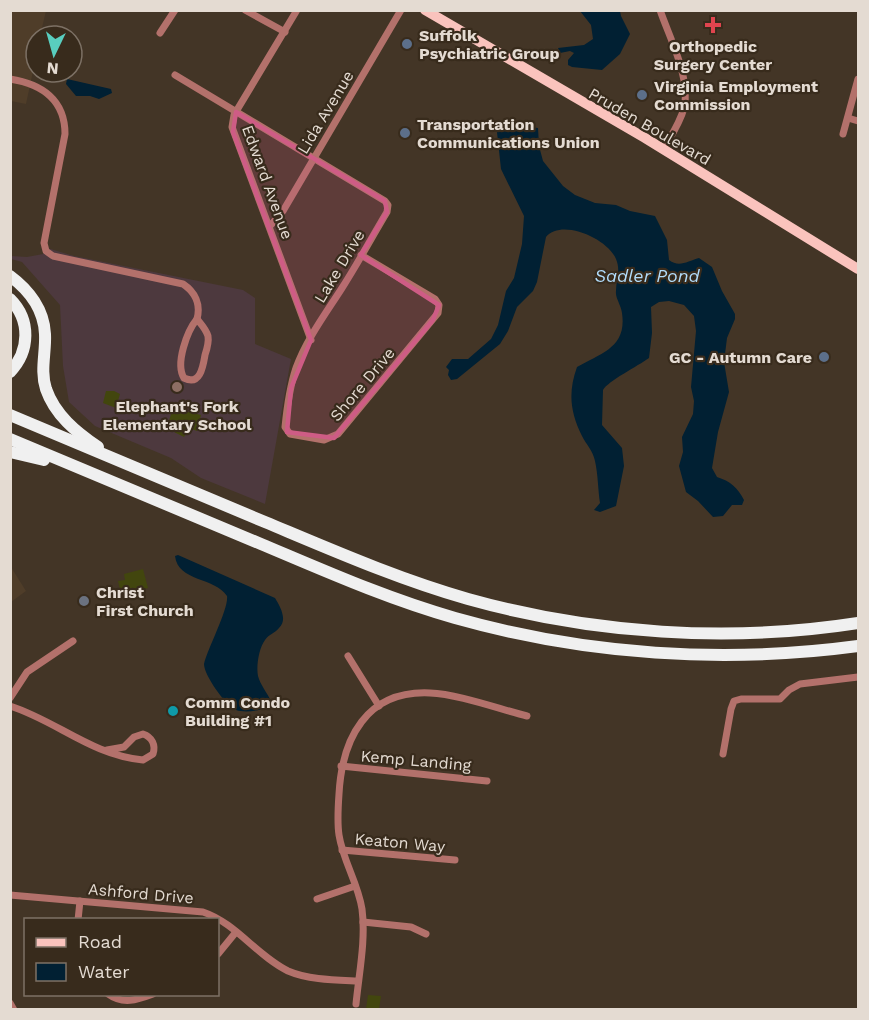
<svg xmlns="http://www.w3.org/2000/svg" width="869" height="1020" font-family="'Work Sans',sans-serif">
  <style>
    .built { fill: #4f3d29 }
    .industrial { fill: #4d393e }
    .green { fill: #42460e }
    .water { fill: #012033 }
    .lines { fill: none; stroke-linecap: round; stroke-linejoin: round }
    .street { stroke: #b3716b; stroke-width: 7 }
    .primary { stroke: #fac3bd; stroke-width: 10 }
    .highway { stroke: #f0f0f0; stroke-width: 12 }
    .marked { fill: #ce5c85; fill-opacity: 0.2; stroke: #ce5c85; stroke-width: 4.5; stroke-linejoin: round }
    .health-dot { fill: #e0444e; stroke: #382b1c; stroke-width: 2 }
    .service-dot { fill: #5c6f8a; stroke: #382b1c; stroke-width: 2 }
    .education-dot { fill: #8d6e63; stroke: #382b1c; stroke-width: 2 }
    .worship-dot { fill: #6b7280; stroke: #382b1c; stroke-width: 2 }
    .culture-dot { fill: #0f9aa8; stroke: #382b1c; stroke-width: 2 }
    .labels { text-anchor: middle; stroke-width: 4.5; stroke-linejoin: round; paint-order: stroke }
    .poi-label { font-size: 16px; font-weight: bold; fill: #e4dbd2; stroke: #382b1c; text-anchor: start }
    .street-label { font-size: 16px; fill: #e4dbd2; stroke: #382b1c }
    .water-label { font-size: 18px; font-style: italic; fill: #b2ddfc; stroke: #382b1c }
  </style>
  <rect width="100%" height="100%" fill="#433526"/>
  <g class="built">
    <path d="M 10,11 L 46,11 L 40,36 L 36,36 L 36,57 L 26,104 L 11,101 Z"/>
    <path d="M 11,567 L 26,591 L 11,602 L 10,602 Z"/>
  </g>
  <path class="industrial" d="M 47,248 L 74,256 L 243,290 L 255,298 L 255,344 L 291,359 L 265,504 L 201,478 L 171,458 L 95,426 L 69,402 L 63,366 L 60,305 L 22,262 L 11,259 L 11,256 L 27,257 L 43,254 Z"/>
  <g class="green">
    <path d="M 106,391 L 114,391 L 120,394 L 116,408 L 103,403 Z"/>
    <path d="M 173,408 L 201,415 L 197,431 L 189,428 L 184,437 L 168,429 L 167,427 Z"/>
    <path d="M 143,569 L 148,588 L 121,594 L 118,581 L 125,580 L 124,574 Z"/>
    <path d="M 368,995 L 381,996 L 379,1009 L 366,1009 Z"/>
  </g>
  <g class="water">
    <path d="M 580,11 L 620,11 L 621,16 L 630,34 L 620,54 L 602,70 L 572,67 L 568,65 L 568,60 L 574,53 L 570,51 L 560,53 L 558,48 L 584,45 L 593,39 L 591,25 Z"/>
    <path d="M 67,79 L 111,89 L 112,93 L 99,99 L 90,96 L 76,96 L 66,84 Z"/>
    <path d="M 496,123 L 538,128 L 539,146 L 543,161 L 563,186 L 575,195 L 595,203 L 616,205 L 630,211 L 655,216 L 667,240 L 669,260 C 679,268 688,261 699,258 L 712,267 L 722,291 L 735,314 L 735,319 L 727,338 L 724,362 L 729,392 L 718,432 L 712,468 L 717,477 C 730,481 738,488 744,500 L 742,505 L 732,505 L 723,516 L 713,517 L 698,501 L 686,492 L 679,466 L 683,452 L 682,437 L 693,414 L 694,401 L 691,387 L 696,331 L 694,316 L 684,305 L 669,301 L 659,302 L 651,307 L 652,333 L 649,358 C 638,366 608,381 603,390 L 602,425 L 622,448 L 624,466 L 616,506 L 600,512 L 594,510 L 600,503 C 598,490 598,474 595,461 C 593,451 586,444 582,436 C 570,412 568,392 577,367 C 602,353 627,347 622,313 C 621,305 615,298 616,291 C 616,279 621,271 616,259 C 608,239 562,218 546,237 L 537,282 L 533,291 L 517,307 L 508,331 L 500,344 L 457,379 L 451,380 L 448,375 L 449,370 L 446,367 L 452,359 L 468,359 L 491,339 L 498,325 L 506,291 L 514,278 L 522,244 L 524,216 L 501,169 Z"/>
    <path d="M 178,555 L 275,598 C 280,606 288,620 279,628 C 275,633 269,634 265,640 C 259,648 256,666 258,676 C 260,684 267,693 271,701 L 268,707 C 259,711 245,713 236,710 C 225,705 204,675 204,664 C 208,648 229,608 227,596 C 215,577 178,582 175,556 Z"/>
  </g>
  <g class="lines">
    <g class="street">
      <path d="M 245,10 L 285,32"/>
      <path d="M 297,10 L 234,115 L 232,127 L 311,340"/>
      <path d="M 660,10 C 670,39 691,78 684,108 C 680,123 671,136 663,150"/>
      <path d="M 160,33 L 175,10"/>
      <path d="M 175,75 L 385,201 L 388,205 L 387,212 C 372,237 358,263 342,288 C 326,313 306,340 296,368 C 290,386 287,407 285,427 L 290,434 L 324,440 L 338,434 L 438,313 L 439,305 L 435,299 L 361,255"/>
      <path d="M 10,79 C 42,84 65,100 65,134 L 44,243 L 46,251 L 53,256 L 183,284 C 195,292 201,304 197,319"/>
      <path d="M 848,118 L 858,121"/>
      <path d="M 843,134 L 858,79"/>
      <path d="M 270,226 L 283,211 L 401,10"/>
      <path d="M 197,319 C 201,324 206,329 208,336 C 209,342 207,349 205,355 C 203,367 200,386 184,378 C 175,364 187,331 197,319 Z"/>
      <path d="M 348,656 L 379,706"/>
      <path d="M 10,698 L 27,672 L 73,641"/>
      <path d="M 10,706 C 57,721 91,755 143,760 L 153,754 C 156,745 152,737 143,734 L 134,737 L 124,747 L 107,750"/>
      <path d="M 723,754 L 731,709 L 734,701 L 741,699 L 780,699 L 789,690 L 800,684 L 858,677"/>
      <path d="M 341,766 L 487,781"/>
      <path d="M 342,850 L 455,860"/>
      <path d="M 10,895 L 203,912 C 236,923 257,956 288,971 C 309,980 335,980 358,981"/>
      <path d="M 317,899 L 355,886"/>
      <path d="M 78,920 L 80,901"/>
      <path d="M 363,922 L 411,927 L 426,934"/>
      <path d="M 218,954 L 236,932"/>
      <path d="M 108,994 C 123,1005 137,1000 153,994"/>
      <path d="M 10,1003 L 14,1010"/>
      <path d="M 356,1004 C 359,973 366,940 362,909 C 358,883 343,861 339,835 C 337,822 338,808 339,794 C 342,739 366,690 430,693 C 458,694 499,709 527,716"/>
    </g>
    <path class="primary" d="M 425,10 L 645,138 L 858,269"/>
    <g class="highway">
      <path d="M 10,276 C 29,290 44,310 45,334 C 46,353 40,370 46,389 C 55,415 76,432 98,447"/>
      <path d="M 10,299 C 31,320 30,351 10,372"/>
      <path d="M 10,415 C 95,451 180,486 265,522 C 332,550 398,579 468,599 C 593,634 730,643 858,623"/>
      <path d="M 10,439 C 94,474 177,509 261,544 C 325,571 388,599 455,618 C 586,655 724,664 858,646"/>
      <path d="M 10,452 L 44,460"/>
    </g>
  </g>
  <path class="marked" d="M 236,112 L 385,201 L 387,212 L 361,255 L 439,305 L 433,320 L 334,438 L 287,432 L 291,388 L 311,340 L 233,132 Z"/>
  <path class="health-dot" d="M710 16h6v6h6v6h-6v6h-6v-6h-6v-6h6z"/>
  <g class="service-dot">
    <circle cx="407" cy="44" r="6"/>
    <circle cx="642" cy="95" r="6"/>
    <circle cx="405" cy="133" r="6"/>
    <circle cx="824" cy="357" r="6"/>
  </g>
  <circle class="education-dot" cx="177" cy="387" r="6"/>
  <circle class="worship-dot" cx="84" cy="601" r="6"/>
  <circle class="culture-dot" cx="173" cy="711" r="6"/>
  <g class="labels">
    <g class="poi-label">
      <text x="419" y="41">Suffolk<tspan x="419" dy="18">Psychiatric Group</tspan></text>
      <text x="713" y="52" text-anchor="middle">Orthopedic<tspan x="713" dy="18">Surgery Center</tspan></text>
      <text x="654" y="92">Virginia Employment<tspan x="654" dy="18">Commission</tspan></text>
      <text x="417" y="130">Transportation<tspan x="417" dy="18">Communications Union</tspan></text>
      <text x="812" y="363" text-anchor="end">GC - Autumn Care</text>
      <text x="177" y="412" text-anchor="middle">Elephant's Fork<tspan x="177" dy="18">Elementary School</tspan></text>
      <text x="96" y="598">Christ<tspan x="96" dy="18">First Church</tspan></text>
      <text x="185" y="708">Comm Condo<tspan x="185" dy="18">Building #1</tspan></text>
    </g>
    <g class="street-label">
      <text transform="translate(325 112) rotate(-59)" y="6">Lida Avenue</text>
      <text transform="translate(650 126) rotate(30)" y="6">Pruden Boulevard</text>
      <text transform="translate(268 182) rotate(70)" y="6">Edward Avenue</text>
      <text transform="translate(339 266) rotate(-59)" y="6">Lake Drive</text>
      <text transform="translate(362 384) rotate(-50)" y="6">Shore Drive</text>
      <text transform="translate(416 760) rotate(5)" y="6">Kemp Landing</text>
      <text transform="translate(400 842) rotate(5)" y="6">Keaton Way</text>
      <text transform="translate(141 893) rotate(5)" y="6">Ashford Drive</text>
    </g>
    <g class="water-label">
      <text x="647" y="282">Sadler Pond</text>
    </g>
  </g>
  <rect width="869" height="1020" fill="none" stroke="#e4dbd2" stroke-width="24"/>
  <rect x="24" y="918" width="195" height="78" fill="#382b1c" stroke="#7d7165" stroke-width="1.5"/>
  <rect x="36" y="938" width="30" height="9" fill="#fac3bd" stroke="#7d7165" stroke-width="1.5"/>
  <text x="78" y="948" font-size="18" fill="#e4dbd2">Road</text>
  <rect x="36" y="963" width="30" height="18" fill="#012033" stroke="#7d7165" stroke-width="1.5"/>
  <text x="78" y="978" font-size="18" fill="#e4dbd2">Water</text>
  <g transform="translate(54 54) rotate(185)"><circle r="28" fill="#382b1c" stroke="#7d7165" stroke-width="1.5"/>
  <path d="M0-4.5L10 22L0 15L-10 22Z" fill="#59cebf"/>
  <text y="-9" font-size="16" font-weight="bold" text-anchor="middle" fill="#e4dbd2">N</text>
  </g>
</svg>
